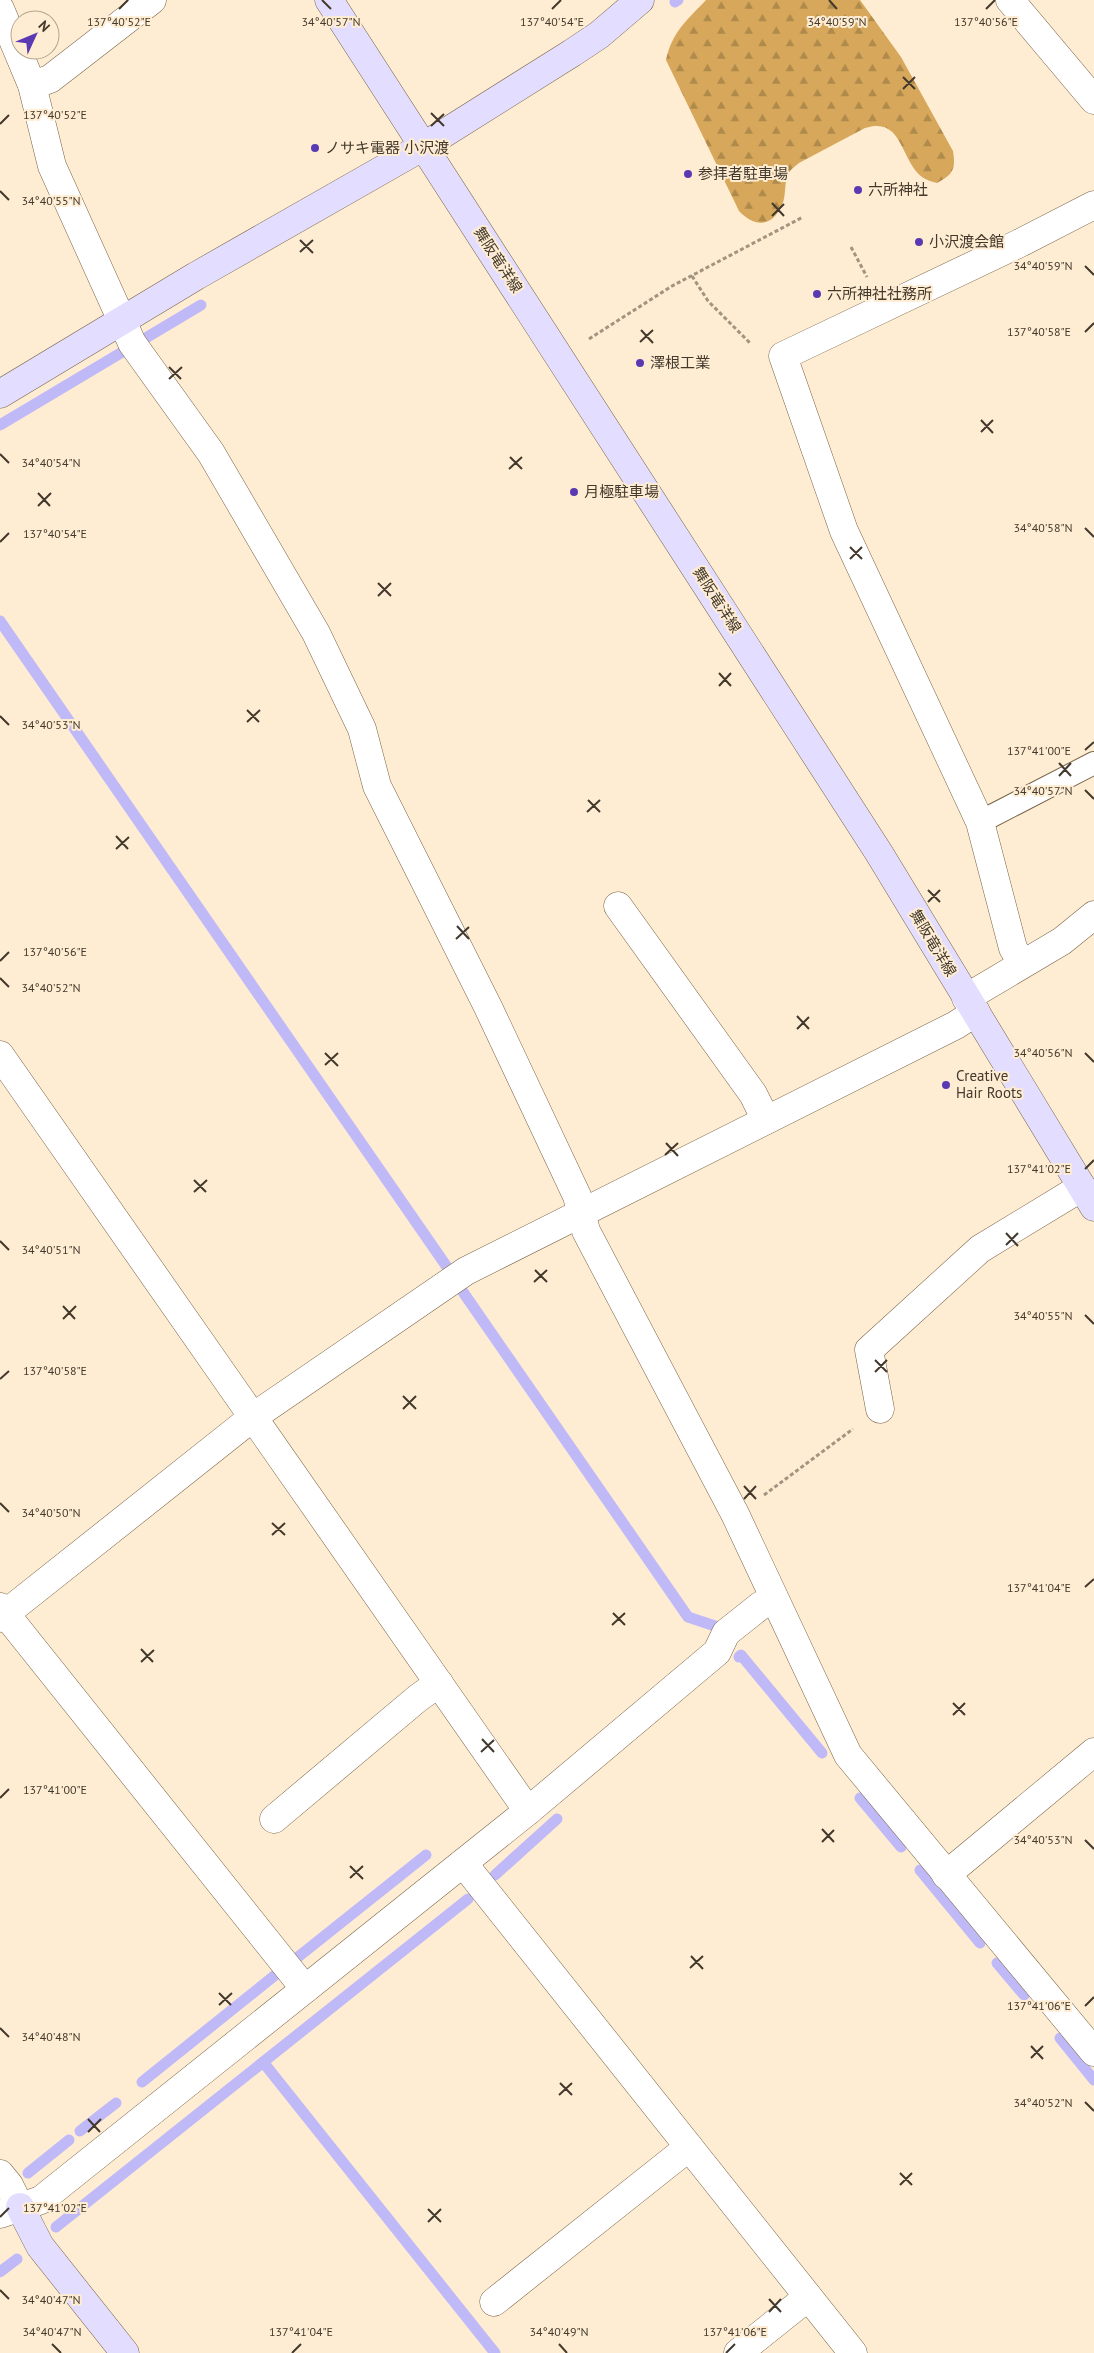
<svg xmlns="http://www.w3.org/2000/svg" width="1094" height="2353" font-family="'PT Sans','Noto Sans JP',sans-serif">
  <style>
    .forest { fill: url(#forest-firs) }
    .lines { fill: none; stroke-linecap: round; stroke-linejoin: round }
    .stream { stroke: #c0b9f8; stroke-width: 11 }
    .lane-casing { stroke: #786548; stroke-width: 24 }
    .street-casing { stroke: #786548; stroke-width: 29 }
    .secondary-casing { stroke: #786548; stroke-width: 29 }
    .path { stroke: #a19480; stroke-width: 3; stroke-dasharray: 4 2.5; stroke-linecap: butt }
    .lane { stroke: #fff; stroke-width: 22 }
    .street { stroke: #fff; stroke-width: 28 }
    .secondary { stroke: #e3deff; stroke-width: 28 }
    .ticks { fill: none; stroke: #42392c; stroke-width: 2 }
    .poi-dot { fill: #593ab2; stroke: #ffedd3; stroke-width: 2 }
    .labels { text-anchor: middle; stroke-width: 4; stroke-linejoin: round; paint-order: stroke }
    .poi-label { font-size: 15px; fill: #42392c; stroke: #ffedd3; text-anchor: start }
    .street-label { font-size: 15px; fill: #42392c; stroke: #ffedd3 }
    .ticks-label { font-size: 12px; text-anchor: middle; fill: #42392c; stroke: #ffedd3; stroke-width: 4; stroke-linejoin: round; paint-order: stroke }
  </style>
  <defs>
    <pattern id="forest-firs" width="22" height="20" patternUnits="userSpaceOnUse" patternTransform="scale(1.25)"><rect width="22" height="20" fill="#d7a85b"/><path d="M5 1l3.5 6h-7zM16 11l3.5 6h-7z" fill="#b08a4b"/></pattern>
  </defs>
  <rect width="100%" height="100%" fill="#ffedd3"/>
  <path class="forest" d="M 706,0 L 860,0 L 901,57 L 953,151 C 956,169 953,175 937,183 C 932,182 926,180 922,177 C 900,160 903,116 865,128 L 799,163 C 796,166 792,168 790,171 C 783,181 787,195 782,205 C 772,228 754,227 739,211 L 666,60 C 672,32 687,20 706,0 Z"/>
  <g class="lines">
    <g class="stream">
      <path d="M 675,2 L 678,0"/>
      <path d="M 144,339 L 201,305"/>
      <path d="M 0,425 L 124,351"/>
      <path d="M 0,621 L 447,1267"/>
      <path d="M 463,1292 L 688,1617 L 718,1627"/>
      <path d="M 739,1657 L 741,1655 L 822,1753"/>
      <path d="M 860,1798 L 901,1847"/>
      <path d="M 920,1870 L 980,1943"/>
      <path d="M 495,1875 L 557,1819"/>
      <path d="M 293,1961 L 426,1855"/>
      <path d="M 997,1963 L 1024,1995"/>
      <path d="M 1060,2038 L 1094,2080"/>
      <path d="M 263,2062 L 495,2353"/>
      <path d="M 142,2082 L 279,1972"/>
      <path d="M 80,2131 L 116,2103"/>
      <path d="M 28,2173 L 69,2140"/>
      <path d="M 56,2227 L 468,1899"/>
      <path d="M 0,2272 L 17,2259"/>
    </g>
    <g class="lane-casing">
      <path id="lane" d="M 980,822 L 1094,763"/>
    </g>
    <g class="street-casing">
      <g id="street">
        <path d="M 1010,0 L 1094,100"/>
        <path d="M 0,9 L 32,85 L 52,166 L 132,343 L 211,453 L 316,633 L 362,729 L 377,786 L 488,1007 L 577,1196 L 586,1231 L 735,1514 L 848,1755 L 1094,2052"/>
        <path d="M 32,85 L 50,79 L 152,0"/>
        <path d="M 618,906 L 753,1094 L 766,1120"/>
        <path d="M 1022,964 L 1013,948 L 980,822 L 844,531 L 783,356 L 1020,243 L 1094,205"/>
        <path d="M 966,998 L 1062,941 L 1094,915"/>
        <path d="M 0,1055 L 528,1811"/>
        <path d="M 880,1409 L 869,1350 L 980,1249 L 1082,1187"/>
        <path d="M 0,1607 L 305,1989"/>
        <path d="M 0,1618 L 253,1417 L 466,1271 L 956,1025 L 976,1012"/>
        <path d="M 274,1819 L 418,1698 L 439,1683"/>
        <path d="M 463,1863 L 853,2353"/>
        <path d="M 946,1875 L 1094,1752"/>
        <path d="M 0,2174 L 9,2185 L 20,2207"/>
        <path d="M 0,2214 L 41,2200 L 528,1811 L 717,1652 L 726,1633 L 760,1606 L 774,1598"/>
        <path d="M 494,2302 L 689,2147"/>
        <path d="M 738,2353 L 808,2297"/>
      </g>
    </g>
    <g class="secondary-casing">
      <g id="secondary">
        <path d="M 329,0 L 879,853 L 1094,1207"/>
        <path d="M 0,394 L 196,276 L 424,146 L 572,53 L 599,35 L 640,0"/>
        <path d="M 20,2207 L 40,2246 L 125,2353"/>
      </g>
    </g>
    <g class="path">
      <path d="M 851,247 L 867,277"/>
      <path d="M 692,276 L 708,301 L 750,343"/>
      <path d="M 589,339 L 672,286 L 803,217"/>
      <path d="M 764,1495 L 853,1429"/>
    </g>
    <use href="#lane" class="lane"/>
    <use href="#street" class="street"/>
    <use href="#secondary" class="secondary"/>
  </g>
  <path class="ticks" d="M 322,0 L 331,9M 829,0 L 837,9M 119,9 L 128,0M 552,9 L 561,0M 986,9 L 995,0M 903,77 L 915,89M 903,89 L 915,77M 431,113 L 444,126M 0,124 L 9,115M 431,126 L 444,114M 0,191 L 9,200M 772,203 L 784,216M 772,216 L 784,204M 300,240 L 313,253M 300,252 L 313,240M 1085,266 L 1094,275M 641,330 L 653,343M 1085,332 L 1094,323M 640,342 L 653,330M 169,367 L 181,379M 169,379 L 182,367M 981,420 L 993,433M 981,432 L 993,420M 0,454 L 9,463M 510,457 L 522,469M 509,469 L 522,457M 38,493 L 50,506M 38,506 L 51,493M 1085,528 L 1094,537M 0,542 L 9,533M 850,547 L 862,559M 850,559 L 862,547M 378,583 L 391,596M 378,596 L 391,583M 719,673 L 731,686M 719,686 L 731,673M 247,710 L 259,722M 0,716 L 9,725M 247,722 L 260,710M 1085,750 L 1094,742M 1059,763 L 1071,776M 1059,776 L 1071,763M 1085,790 L 1094,799M 588,800 L 600,812M 587,812 L 600,800M 116,836 L 128,849M 116,849 L 129,837M 928,890 L 940,902M 928,902 L 940,890M 457,926 L 469,939M 456,939 L 469,927M 0,961 L 9,952M 0,978 L 9,987M 797,1016 L 809,1029M 797,1029 L 809,1017M 325,1053 L 338,1066M 1085,1053 L 1094,1062M 325,1065 L 338,1053M 666,1143 L 678,1156M 665,1155 L 678,1143M 1085,1169 L 1094,1160M 194,1180 L 206,1192M 194,1192 L 207,1180M 1006,1233 L 1018,1246M 0,1241 L 9,1250M 1006,1245 L 1018,1233M 535,1270 L 547,1282M 534,1282 L 547,1270M 63,1306 L 75,1319M 1085,1315 L 1094,1324M 63,1319 L 76,1306M 875,1360 L 887,1372M 875,1372 L 887,1360M 0,1379 L 9,1371M 403,1396 L 416,1409M 403,1409 L 416,1396M 744,1486 L 756,1499M 744,1499 L 756,1486M 0,1503 L 9,1512M 272,1523 L 285,1535M 272,1535 L 285,1523M 1085,1587 L 1094,1579M 613,1613 L 625,1625M 612,1625 L 625,1613M 141,1649 L 153,1662M 141,1662 L 154,1650M 953,1703 L 965,1715M 953,1715 L 965,1703M 482,1739 L 494,1752M 481,1752 L 494,1740M 0,1798 L 9,1789M 822,1829 L 834,1842M 1085,1840 L 1094,1849M 822,1842 L 834,1830M 350,1866 L 363,1879M 350,1878 L 363,1866M 691,1956 L 703,1969M 690,1968 L 703,1956M 219,1993 L 231,2005M 219,2005 L 232,1993M 1085,2006 L 1094,1997M 0,2028 L 9,2037M 1031,2046 L 1043,2059M 1031,2058 L 1043,2046M 560,2083 L 572,2095M 559,2095 L 572,2083M 1085,2102 L 1094,2111M 88,2119 L 100,2132M 88,2132 L 101,2119M 900,2173 L 912,2185M 900,2185 L 912,2173M 428,2209 L 441,2222M 0,2217 L 9,2208M 428,2222 L 441,2209M 0,2290 L 9,2299M 769,2299 L 781,2312M 769,2312 L 781,2299M 52,2344 L 61,2353M 559,2344 L 567,2353M 292,2353 L 301,2344M 726,2353 L 735,2344"/>
  <g class="poi-dot">
    <circle cx="315" cy="148" r="5"/>
    <circle cx="688" cy="174" r="5"/>
    <circle cx="858" cy="190" r="5"/>
    <circle cx="919" cy="242" r="5"/>
    <circle cx="817" cy="294" r="5"/>
    <circle cx="640" cy="363" r="5"/>
    <circle cx="574" cy="492" r="5"/>
    <circle cx="946" cy="1085" r="5"/>
  </g>
  <g class="labels">
    <g class="poi-label">
      <text x="325" y="153">ノサキ電器 小沢渡</text>
      <text x="698" y="179">参拝者駐車場</text>
      <text x="868" y="195">六所神社</text>
      <text x="929" y="247">小沢渡会館</text>
      <text x="827" y="299">六所神社社務所</text>
      <text x="650" y="368">澤根工業</text>
      <text x="584" y="497">月極駐車場</text>
      <text x="956" y="1081">Creative<tspan x="956" dy="17">Hair Roots</tspan></text>
    </g>
    <g class="street-label">
      <text transform="translate(498 260) rotate(57)" y="5">舞阪竜洋線</text>
      <text transform="translate(717 600) rotate(57)" y="5">舞阪竜洋線</text>
      <text transform="translate(933 943) rotate(59)" y="5">舞阪竜洋線</text>
    </g>
  </g>
  <g class="ticks-label">
    <text x="119" y="26">137°40'52"E</text>
    <text x="552" y="26">137°40'54"E</text>
    <text x="986" y="26">137°40'56"E</text>
    <text x="331" y="26">34°40'57"N</text>
    <text x="837" y="26">34°40'59"N</text>
    <text x="55" y="119">137°40'52"E</text>
    <text x="51" y="205">34°40'55"N</text>
    <text x="1043" y="270">34°40'59"N</text>
    <text x="1039" y="336">137°40'58"E</text>
    <text x="51" y="467">34°40'54"N</text>
    <text x="1043" y="532">34°40'58"N</text>
    <text x="55" y="538">137°40'54"E</text>
    <text x="51" y="729">34°40'53"N</text>
    <text x="1039" y="755">137°41'00"E</text>
    <text x="1043" y="795">34°40'57"N</text>
    <text x="55" y="956">137°40'56"E</text>
    <text x="51" y="992">34°40'52"N</text>
    <text x="1043" y="1057">34°40'56"N</text>
    <text x="1039" y="1173">137°41'02"E</text>
    <text x="51" y="1254">34°40'51"N</text>
    <text x="1043" y="1320">34°40'55"N</text>
    <text x="55" y="1375">137°40'58"E</text>
    <text x="51" y="1517">34°40'50"N</text>
    <text x="1039" y="1592">137°41'04"E</text>
    <text x="55" y="1794">137°41'00"E</text>
    <text x="1043" y="1844">34°40'53"N</text>
    <text x="1039" y="2010">137°41'06"E</text>
    <text x="51" y="2041">34°40'48"N</text>
    <text x="1043" y="2107">34°40'52"N</text>
    <text x="55" y="2212">137°41'02"E</text>
    <text x="51" y="2304">34°40'47"N</text>
    <text x="559" y="2336">34°40'49"N</text>
    <text x="52" y="2336">34°40'47"N</text>
    <text x="301" y="2336">137°41'04"E</text>
    <text x="735" y="2336">137°41'06"E</text>
  </g>
  <g transform="translate(35 35) rotate(46)"><circle r="24" fill="#ffedd3" stroke="#b3a590"/>
  <path d="M0-4L9 19L0 12L-9 19Z" fill="#593ab2"/>
  <text y="-8" font-size="14" font-weight="bold" text-anchor="middle" fill="#42392c">N</text>
  </g>
</svg>
